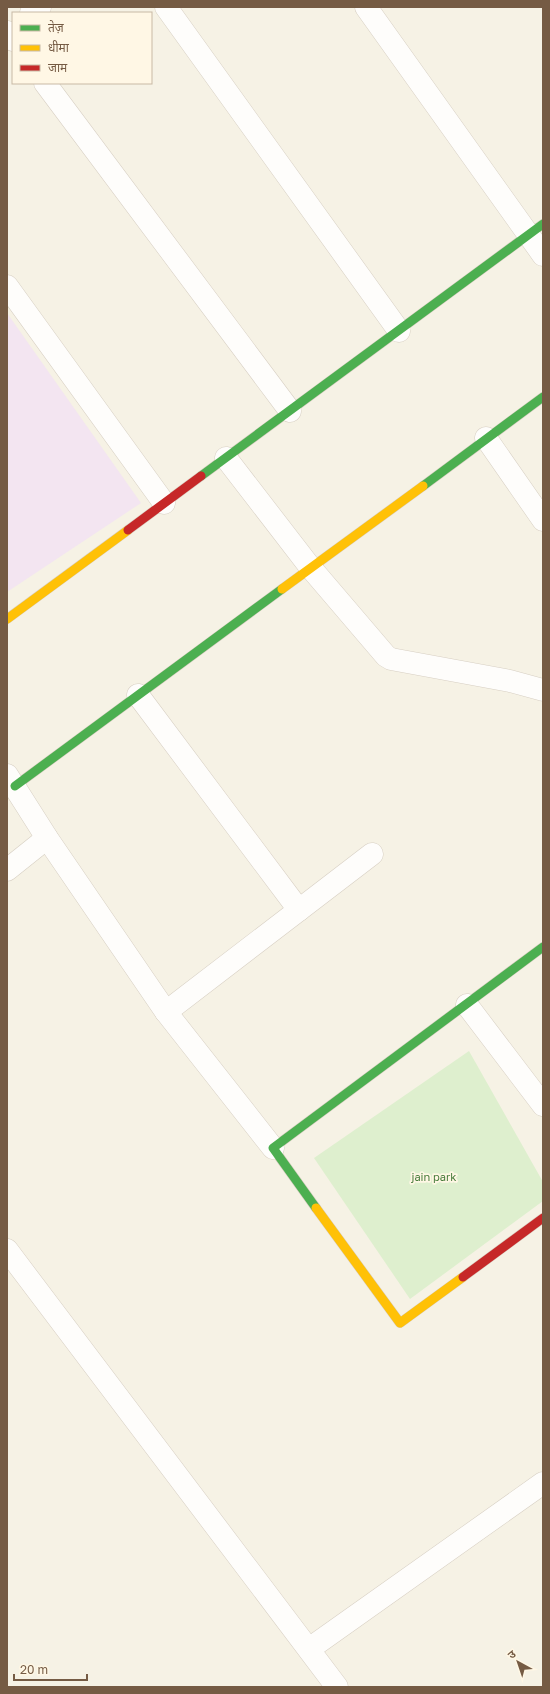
<svg xmlns="http://www.w3.org/2000/svg" width="550" height="1694" font-family="'Golos Text','Noto Sans Devanagari',sans-serif">
  <style>
    .education { fill: #f3e5f1 }
    .green { fill: #deefce }
    .lines { fill: none; stroke-linecap: round; stroke-linejoin: round }
    .street-casing { stroke: #d7cfc3; stroke-width: 23 }
    .fast-casing { stroke: #d7cdc1; stroke-width: 10 }
    .slow-casing { stroke: #d7cdc1; stroke-width: 10 }
    .jam-casing { stroke: #d7cdc1; stroke-width: 10 }
    .street { stroke: #fefdfb; stroke-width: 22 }
    .fast { stroke: #4caf50; stroke-width: 9 }
    .slow { stroke: #ffc107; stroke-width: 9 }
    .jam { stroke: #c62828; stroke-width: 9 }
    .labels { text-anchor: middle; stroke-width: 3.5; stroke-linejoin: round; paint-order: stroke }
    .park-label { font-size: 11px; fill: #487c3b; stroke: #fff7e5 }
  </style>
  <rect width="100%" height="100%" fill="#f6f2e5"/>
  <path class="education" d="M 7,313 L 141,503 L 7,592 Z"/>
  <path class="green" d="M 469,1051 L 543,1182 L 543,1201 L 410,1299 L 314,1158 Z"/>
  <g class="lines">
    <g class="street-casing">
      <g id="street">
        <path d="M 166,7 L 399,331"/>
        <path d="M 366,7 L 543,255"/>
        <path d="M 31,13 L 40,7"/>
        <path d="M 7,32 L 13,40"/>
        <path d="M 45,83 L 290,411"/>
        <path d="M 7,286 L 164,503"/>
        <path d="M 486,438 L 543,520"/>
        <path d="M 226,458 L 310,567 L 386,656 L 391,659 L 510,681 L 543,690"/>
        <path d="M 138,695 L 299,910"/>
        <path d="M 7,775 L 47,838 L 166,1012 L 273,1148"/>
        <path d="M 7,870 L 47,838"/>
        <path d="M 467,1005 L 543,1105"/>
        <path d="M 166,1012 L 372,854"/>
        <path d="M 7,1250 L 337,1687"/>
        <path d="M 309,1649 L 543,1483"/>
      </g>
    </g>
    <g class="fast-casing">
      <g id="fast">
        <path d="M 201,476 L 543,224"/>
        <path d="M 423,486 L 543,397"/>
        <path d="M 15,786 L 282,589"/>
        <path d="M 316,1208 L 273,1148 L 543,947"/>
      </g>
    </g>
    <g class="slow-casing">
      <g id="slow">
        <path d="M 282,589 L 423,486"/>
        <path d="M 7,619 L 128,530"/>
        <path d="M 316,1208 L 400,1323 L 463,1277"/>
      </g>
    </g>
    <g class="jam-casing">
      <g id="jam">
        <path d="M 128,530 L 201,476"/>
        <path d="M 463,1277 L 543,1218"/>
      </g>
    </g>
    <use href="#street" class="street"/>
    <use href="#fast" class="fast"/>
    <use href="#slow" class="slow"/>
    <use href="#jam" class="jam"/>
  </g>
  <g class="labels">
    <g class="park-label">
      <text x="434" y="1181">jain park</text>
    </g>
  </g>
  <rect width="550" height="1694" fill="none" stroke="#755b44" stroke-width="16"/>
  <rect x="12" y="12" width="140" height="72" fill="#fff7e5" stroke="#c8b9a5"/>
  <rect x="20" y="25" width="20" height="6" fill="#4caf50" stroke="#c8b9a5"/>
  <text x="48" y="32" font-size="12" fill="#755b44">तेज़</text>
  <rect x="20" y="45" width="20" height="6" fill="#ffc107" stroke="#c8b9a5"/>
  <text x="48" y="52" font-size="12" fill="#755b44">धीमा</text>
  <rect x="20" y="65" width="20" height="6" fill="#c62828" stroke="#c8b9a5"/>
  <text x="48" y="72" font-size="12" fill="#755b44">जाम</text>
  <g transform="translate(518 1662) rotate(320)" stroke="#fff7e5" stroke-width="3" paint-order="stroke">
  <path d="M0-3L7 15L0 10L-7 15Z" fill="#755b44"/>
  <text y="-6" font-size="11" font-weight="bold" text-anchor="middle" fill="#755b44">उ</text>
  </g>
  <path d="M14 1674v6h73v-6" fill="none" stroke="#755b44" stroke-width="2"/>
  <text x="20" y="1674" font-size="12" fill="#755b44" stroke="#fff7e5" stroke-width="3" paint-order="stroke">20 m</text>
</svg>
